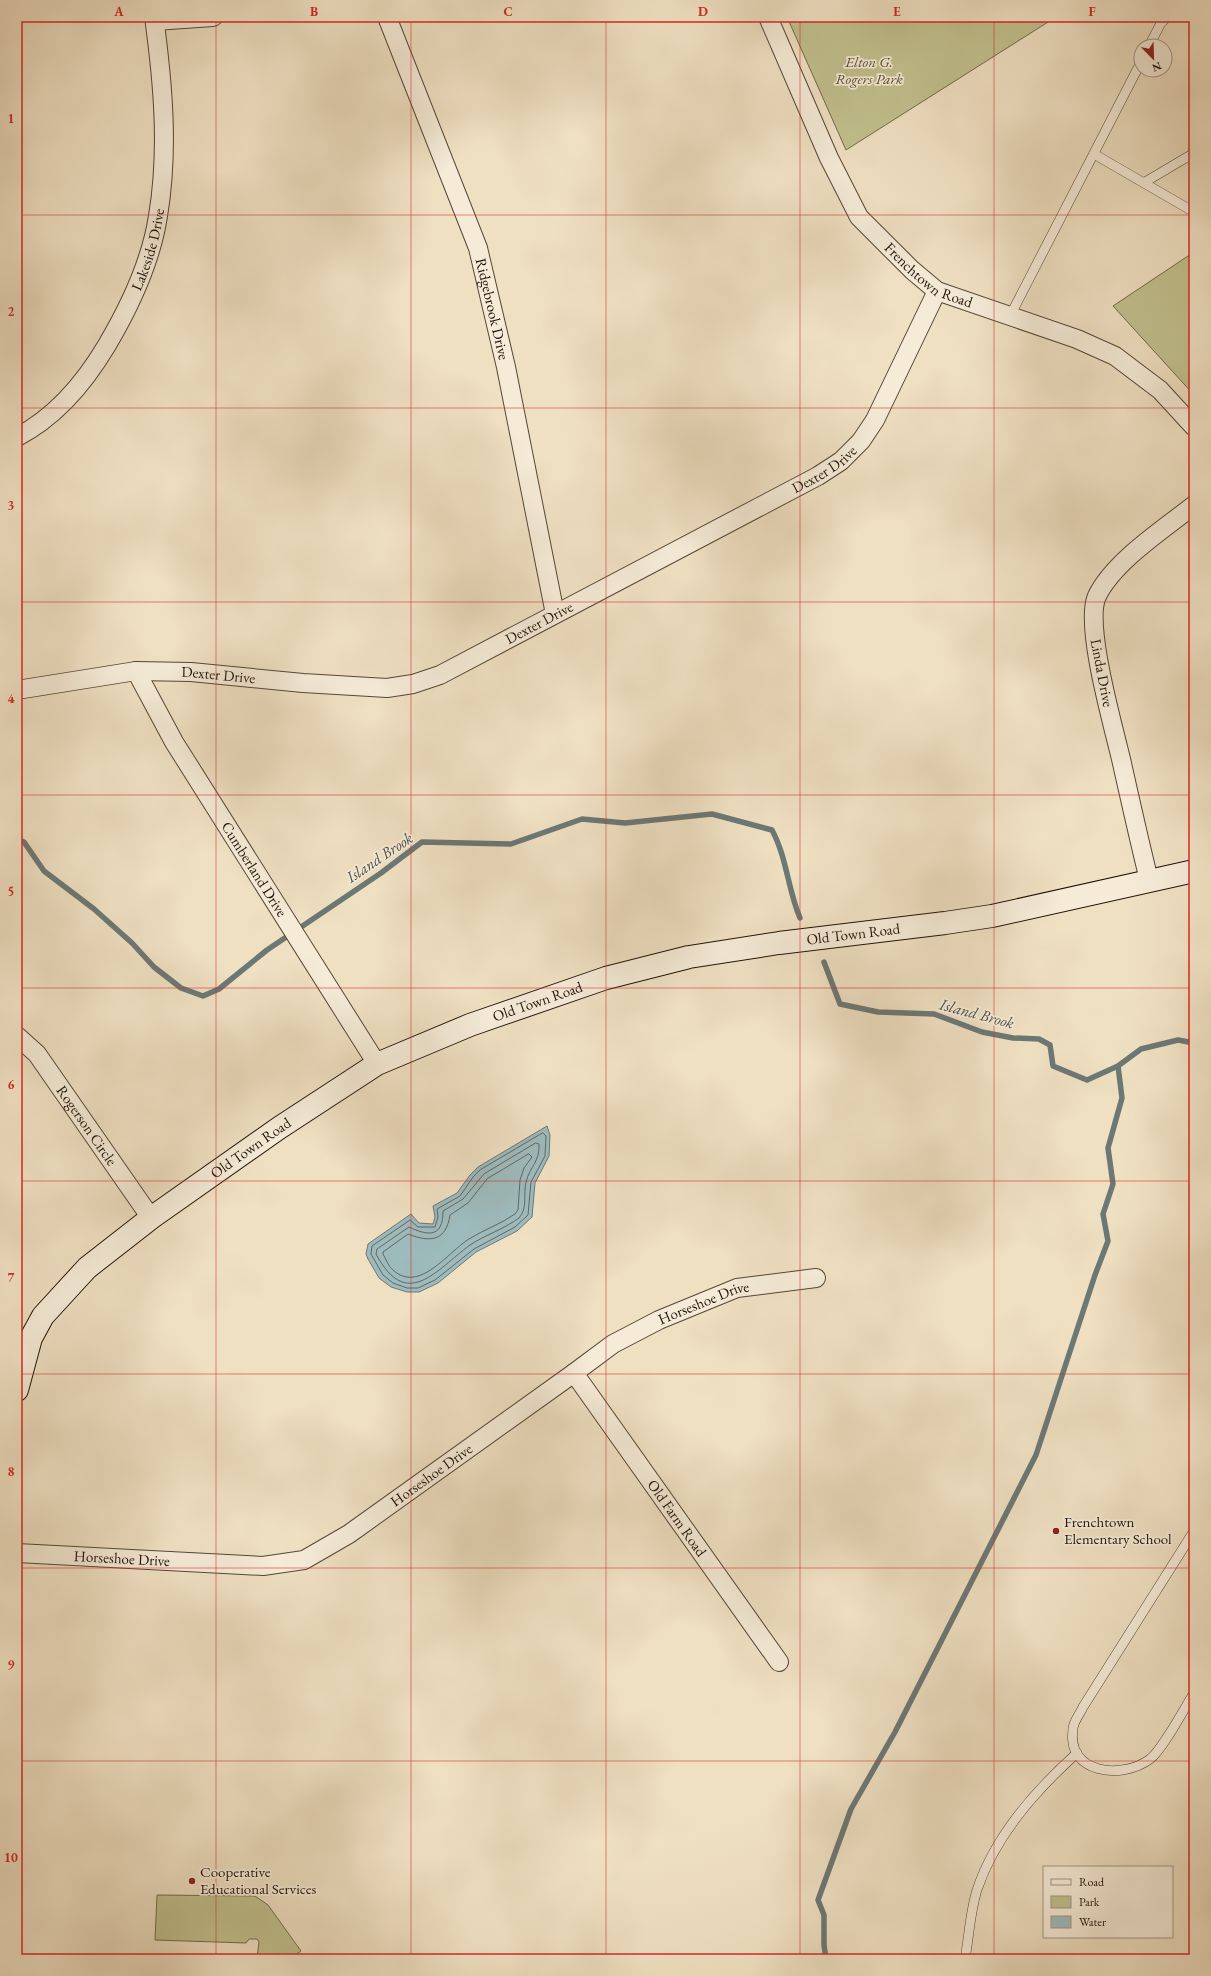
<svg xmlns="http://www.w3.org/2000/svg" width="1211" height="1976" font-family="'EB Garamond',serif">
  <style>
    .green { fill: #c1c08e; stroke: #726a4c }
    .water { fill: #9dbbbd; stroke: #6c7875 }
    .lines { fill: none; stroke-linecap: round; stroke-linejoin: round }
    .shore { stroke: #606764; stroke-width: 1 }
    .stream { stroke: #6c7875; stroke-width: 5.5 }
    .lane-casing { stroke: #554638; stroke-width: 10 }
    .street-casing { stroke: #554638; stroke-width: 20 }
    .secondary-casing { stroke: #22130a; stroke-width: 24 }
    .lane { stroke: #f5ebd7; stroke-width: 9 }
    .street { stroke: #f5ebd7; stroke-width: 18 }
    .secondary { stroke: #f5ebd7; stroke-width: 22 }
    .grid { fill: none; stroke: #d62828; stroke-width: 1; stroke-opacity: 0.55 }
    .poi-dot { fill: #8f2418; stroke: #f5ebd7; stroke-width: 1.5 }
    .labels { text-anchor: middle; stroke-width: 3.5; stroke-linejoin: round; paint-order: stroke }
    .park-label { font-size: 15px; font-style: italic; fill: #5a5038; stroke: #f5ebd7 }
    .street-label { font-size: 15px; fill: #22130a; stroke: #f5ebd7 }
    .poi-label { font-size: 15px; fill: #22130a; stroke: #f5ebd7; text-anchor: start }
    .water-label { font-size: 16px; font-style: italic; fill: #4d4e49; stroke: #f5ebd7 }
    .neatline { fill: none; stroke: #d62828; stroke-width: 1.5 }
    .grid-label { font-size: 13px; text-anchor: middle; font-weight: bold; fill: #d62828 }
  </style>
  <rect width="100%" height="100%" fill="#efe0c2"/>
  <filter id="stains"><feTurbulence type="fractalNoise" baseFrequency=".005" numOctaves="4"/><feColorMatrix values="0 0 0 0 .2 0 0 0 0 .09 0 0 0 0 .02 0 0 0 .5 -.17"/></filter>
  <radialGradient id="worn" r=".72"><stop offset=".6" stop-color="#630" stop-opacity="0"/><stop offset="1" stop-color="#630" stop-opacity=".3"/></radialGradient>
  <g class="green">
    <path d="M 787,17 L 1056,17 L 846,150 Z"/>
    <path d="M 1194,252 L 1194,395 L 1113,306 Z"/>
    <path d="M 157,1895 L 255,1896 L 268,1905 L 301,1951 L 289,1959 L 257,1958 L 259,1942 L 257,1939 L 249,1939 L 246,1943 L 155,1940 Z"/>
  </g>
  <path class="water" d="M 547,1126 L 550,1135 L 549,1156 L 535,1183 L 532,1217 L 517,1231 L 476,1252 L 438,1283 L 419,1292 L 407,1292 L 391,1287 L 379,1278 L 368,1259 L 366,1254 L 368,1244 L 411,1214 L 419,1223 L 433,1224 L 435,1217 L 433,1206 L 457,1193 L 470,1175 L 478,1167 Z"/>
  <g class="lines">
    <g class="shore">
      <path d="M 543,1133 L 546,1136 L 545,1156 L 531,1182 L 528,1215 L 515,1227 L 474,1249 L 435,1280 L 418,1288 L 407,1288 L 393,1283 L 383,1275 L 371,1254 L 372,1246 L 410,1220 L 418,1227 L 435,1227 L 438,1217 L 437,1209 L 460,1196 L 473,1177 L 480,1170 Z"/>
      <path d="M 536,1143 L 539,1144 C 540,1162 530,1166 526,1182 C 523,1195 528,1208 519,1218 C 504,1229 485,1235 470,1245 C 436,1270 407,1312 376,1254 L 377,1249 L 409,1227 C 428,1236 443,1238 443,1211 L 463,1199 L 484,1174 Z"/>
      <path d="M 529,1154 L 532,1157 L 524,1168 L 520,1180 L 518,1210 L 515,1214 C 501,1224 483,1230 469,1239 C 448,1252 419,1294 393,1270 C 388,1266 386,1259 383,1254 L 383,1252 L 408,1234 C 431,1243 446,1241 450,1215 L 468,1203 L 487,1179 Z"/>
    </g>
    <g class="stream">
      <path d="M 17,839 L 24,842 L 44,871 L 94,909 L 132,943 L 154,967 L 181,988 L 203,996 L 219,989 L 267,950 L 381,873 L 422,842 L 511,844 L 582,819 L 625,823 L 712,814 L 772,830 C 787,858 788,890 800,918"/>
      <path d="M 824,962 L 840,1004 L 878,1012 L 934,1014 L 982,1032 L 1013,1038 L 1039,1039 L 1050,1045 L 1053,1066 L 1087,1080 L 1118,1066 L 1141,1049 L 1178,1040 L 1194,1043"/>
      <path d="M 826,1959 L 824,1945 L 824,1915 L 818,1900 L 851,1809 L 895,1732 L 1036,1455 L 1095,1275 L 1108,1241 L 1103,1214 L 1113,1184 L 1108,1148 L 1122,1098 L 1118,1066"/>
    </g>
    <g class="lane-casing">
      <g id="lane">
        <path d="M 1149,46 L 1161,23 L 1167,17"/>
        <path d="M 1094,154 L 1194,212"/>
        <path d="M 1145,182 L 1194,153"/>
        <path d="M 1010,316 L 1141,62"/>
        <path d="M 1194,1531 L 1083,1707 C 1080,1714 1073,1722 1073,1729 C 1066,1774 1122,1780 1150,1759 C 1163,1749 1184,1709 1194,1693"/>
        <path d="M 965,1959 C 969,1937 970,1912 977,1890 C 995,1836 1035,1791 1077,1753"/>
      </g>
    </g>
    <g class="street-casing">
      <g id="street">
        <path id="s1" d="M 387,17 L 478,248 L 506,367 L 555,614"/>
        <path id="s2" d="M 768,17 L 829,158 L 859,217 L 912,270 L 937,291 L 1077,339 L 1115,356 L 1160,390 L 1194,427"/>
        <path d="M 155,21 L 213,17"/>
        <path id="s3" d="M 17,437 C 56,417 85,382 107,345 C 130,306 151,262 158,216 C 169,150 163,83 154,17"/>
        <path id="s4" d="M 136,671 L 174,742 L 377,1064"/>
        <path id="s5" d="M 17,690 L 136,671 L 191,672 L 303,683 L 387,688 L 413,684 L 440,675 L 818,476 L 841,461 L 861,441 L 875,420 L 937,291"/>
        <path d="M 1149,880 C 1139,840 1130,799 1121,759 C 1113,725 1084,624 1097,596 C 1114,561 1164,529 1194,505"/>
        <path id="s6" d="M 17,1036 L 37,1054 L 151,1218"/>
        <path id="s7" d="M 574,1373 L 779,1662"/>
        <path id="s8" d="M 17,1553 L 263,1566 L 304,1560 L 349,1534 L 574,1373 L 613,1344 L 659,1320 L 737,1288 L 816,1278"/>
      </g>
    </g>
    <g class="secondary-casing">
      <g id="secondary">
        <path id="s9" d="M 17,1390 L 31,1338 L 43,1316 L 87,1268 L 151,1218 L 279,1128 L 377,1064 L 470,1025 L 606,978 L 689,957 L 779,943 L 945,923 L 992,916 L 1194,871"/>
      </g>
    </g>
    <use href="#lane" class="lane"/>
    <use href="#street" class="street"/>
    <use href="#secondary" class="secondary"/>
  </g>
  <path class="grid" d="M 216,17 L 216,1959M 411,17 L 411,1959M 606,17 L 606,1959M 800,17 L 800,1959M 994,17 L 994,1959M 17,215 L 1194,215M 17,408 L 1194,408M 17,602 L 1194,602M 17,795 L 1194,795M 17,988 L 1194,988M 17,1181 L 1194,1181M 17,1374 L 1194,1374M 17,1568 L 1194,1568M 17,1761 L 1194,1761"/>
  <g class="poi-dot">
    <circle cx="1056" cy="1531" r="4"/>
    <circle cx="192" cy="1881" r="4"/>
  </g>
  <g class="labels">
    <g class="park-label">
      <text x="869" y="67">Elton G.<tspan x="869" dy="17">Rogers Park</tspan></text>
    </g>
    <g class="street-label">
      <text dy="5" stroke="none"><textPath href="#s3" startOffset="235">Lakeside Drive</textPath></text>
      <text dy="5" stroke="none"><textPath href="#s2" startOffset="312">Frenchtown Road</textPath></text>
      <text dy="5" stroke="none"><textPath href="#s1" startOffset="311">Ridgebrook Drive</textPath></text>
      <text dy="5" stroke="none"><textPath href="#s5" startOffset="863">Dexter Drive</textPath></text>
      <text dy="5" stroke="none"><textPath href="#s5" startOffset="539">Dexter Drive</textPath></text>
      <text transform="translate(1102 673) rotate(79)" y="5">Linda Drive</text>
      <text dy="5" stroke="none"><textPath href="#s5" startOffset="203">Dexter Drive</textPath></text>
      <text dy="5" stroke="none"><textPath href="#s4" startOffset="231">Cumberland Drive</textPath></text>
      <text dy="5" stroke="none"><textPath href="#s9" startOffset="995">Old Town Road</textPath></text>
      <text dy="5" stroke="none"><textPath href="#s9" startOffset="671">Old Town Road</textPath></text>
      <text dy="5" stroke="none"><textPath href="#s6" startOffset="114">Rogerson Circle</textPath></text>
      <text dy="5" stroke="none"><textPath href="#s9" startOffset="347">Old Town Road</textPath></text>
      <text dy="5" stroke="none"><textPath href="#s8" startOffset="765">Horseshoe Drive</textPath></text>
      <text dy="5" stroke="none"><textPath href="#s8" startOffset="441">Horseshoe Drive</textPath></text>
      <text dy="5" stroke="none"><textPath href="#s7" startOffset="178">Old Farm Road</textPath></text>
      <text dy="5" stroke="none"><textPath href="#s8" startOffset="105">Horseshoe Drive</textPath></text>
    </g>
    <g class="poi-label">
      <text x="1064" y="1527">Frenchtown<tspan x="1064" dy="17">Elementary School</tspan></text>
      <text x="200" y="1877">Cooperative<tspan x="200" dy="17">Educational Services</tspan></text>
    </g>
    <g class="water-label">
      <text transform="translate(379 857) rotate(-34)" y="6">Island Brook</text>
      <text transform="translate(977 1013) rotate(15)" y="6">Island Brook</text>
    </g>
  </g>
  <rect width="1211" height="1976" fill="none" stroke="#efe0c2" stroke-width="44"/>
  <rect x="1043" y="1866" width="130" height="72" fill="#f5ebd7" stroke="#a19585"/>
  <rect x="1051" y="1879" width="20" height="6" fill="#f5ebd7" stroke="#a19585"/>
  <text x="1079" y="1886" font-size="12" fill="#22130a">Road</text>
  <rect x="1051" y="1896" width="20" height="12" fill="#c1c08e" stroke="#a19585"/>
  <text x="1079" y="1906" font-size="12" fill="#22130a">Park</text>
  <rect x="1051" y="1916" width="20" height="12" fill="#9dbbbd" stroke="#a19585"/>
  <text x="1079" y="1926" font-size="12" fill="#22130a">Water</text>
  <g transform="translate(1153 58) rotate(157)"><circle r="19" fill="#f5ebd7" stroke="#a19585"/>
  <path d="M0-3L7 15L0 10L-7 15Z" fill="#8f2418"/>
  <text y="-6" font-size="11" font-weight="bold" text-anchor="middle" fill="#22130a">N</text>
  </g>
  <rect x="22" y="22" width="1167" height="1932" class="neatline"/>
  <g class="grid-label">
    <text x="119" y="16">A</text>
    <text x="314" y="16">B</text>
    <text x="508" y="16">C</text>
    <text x="703" y="16">D</text>
    <text x="897" y="16">E</text>
    <text x="1092" y="16">F</text>
    <text x="11" y="123">1</text>
    <text x="11" y="316">2</text>
    <text x="11" y="510">3</text>
    <text x="11" y="703">4</text>
    <text x="11" y="896">5</text>
    <text x="11" y="1089">6</text>
    <text x="11" y="1282">7</text>
    <text x="11" y="1476">8</text>
    <text x="11" y="1669">9</text>
    <text x="11" y="1862">10</text>
  </g>
  <rect width="100%" height="100%" filter="url(#stains)"/>
  <rect width="100%" height="100%" fill="url(#worn)"/>
</svg>
